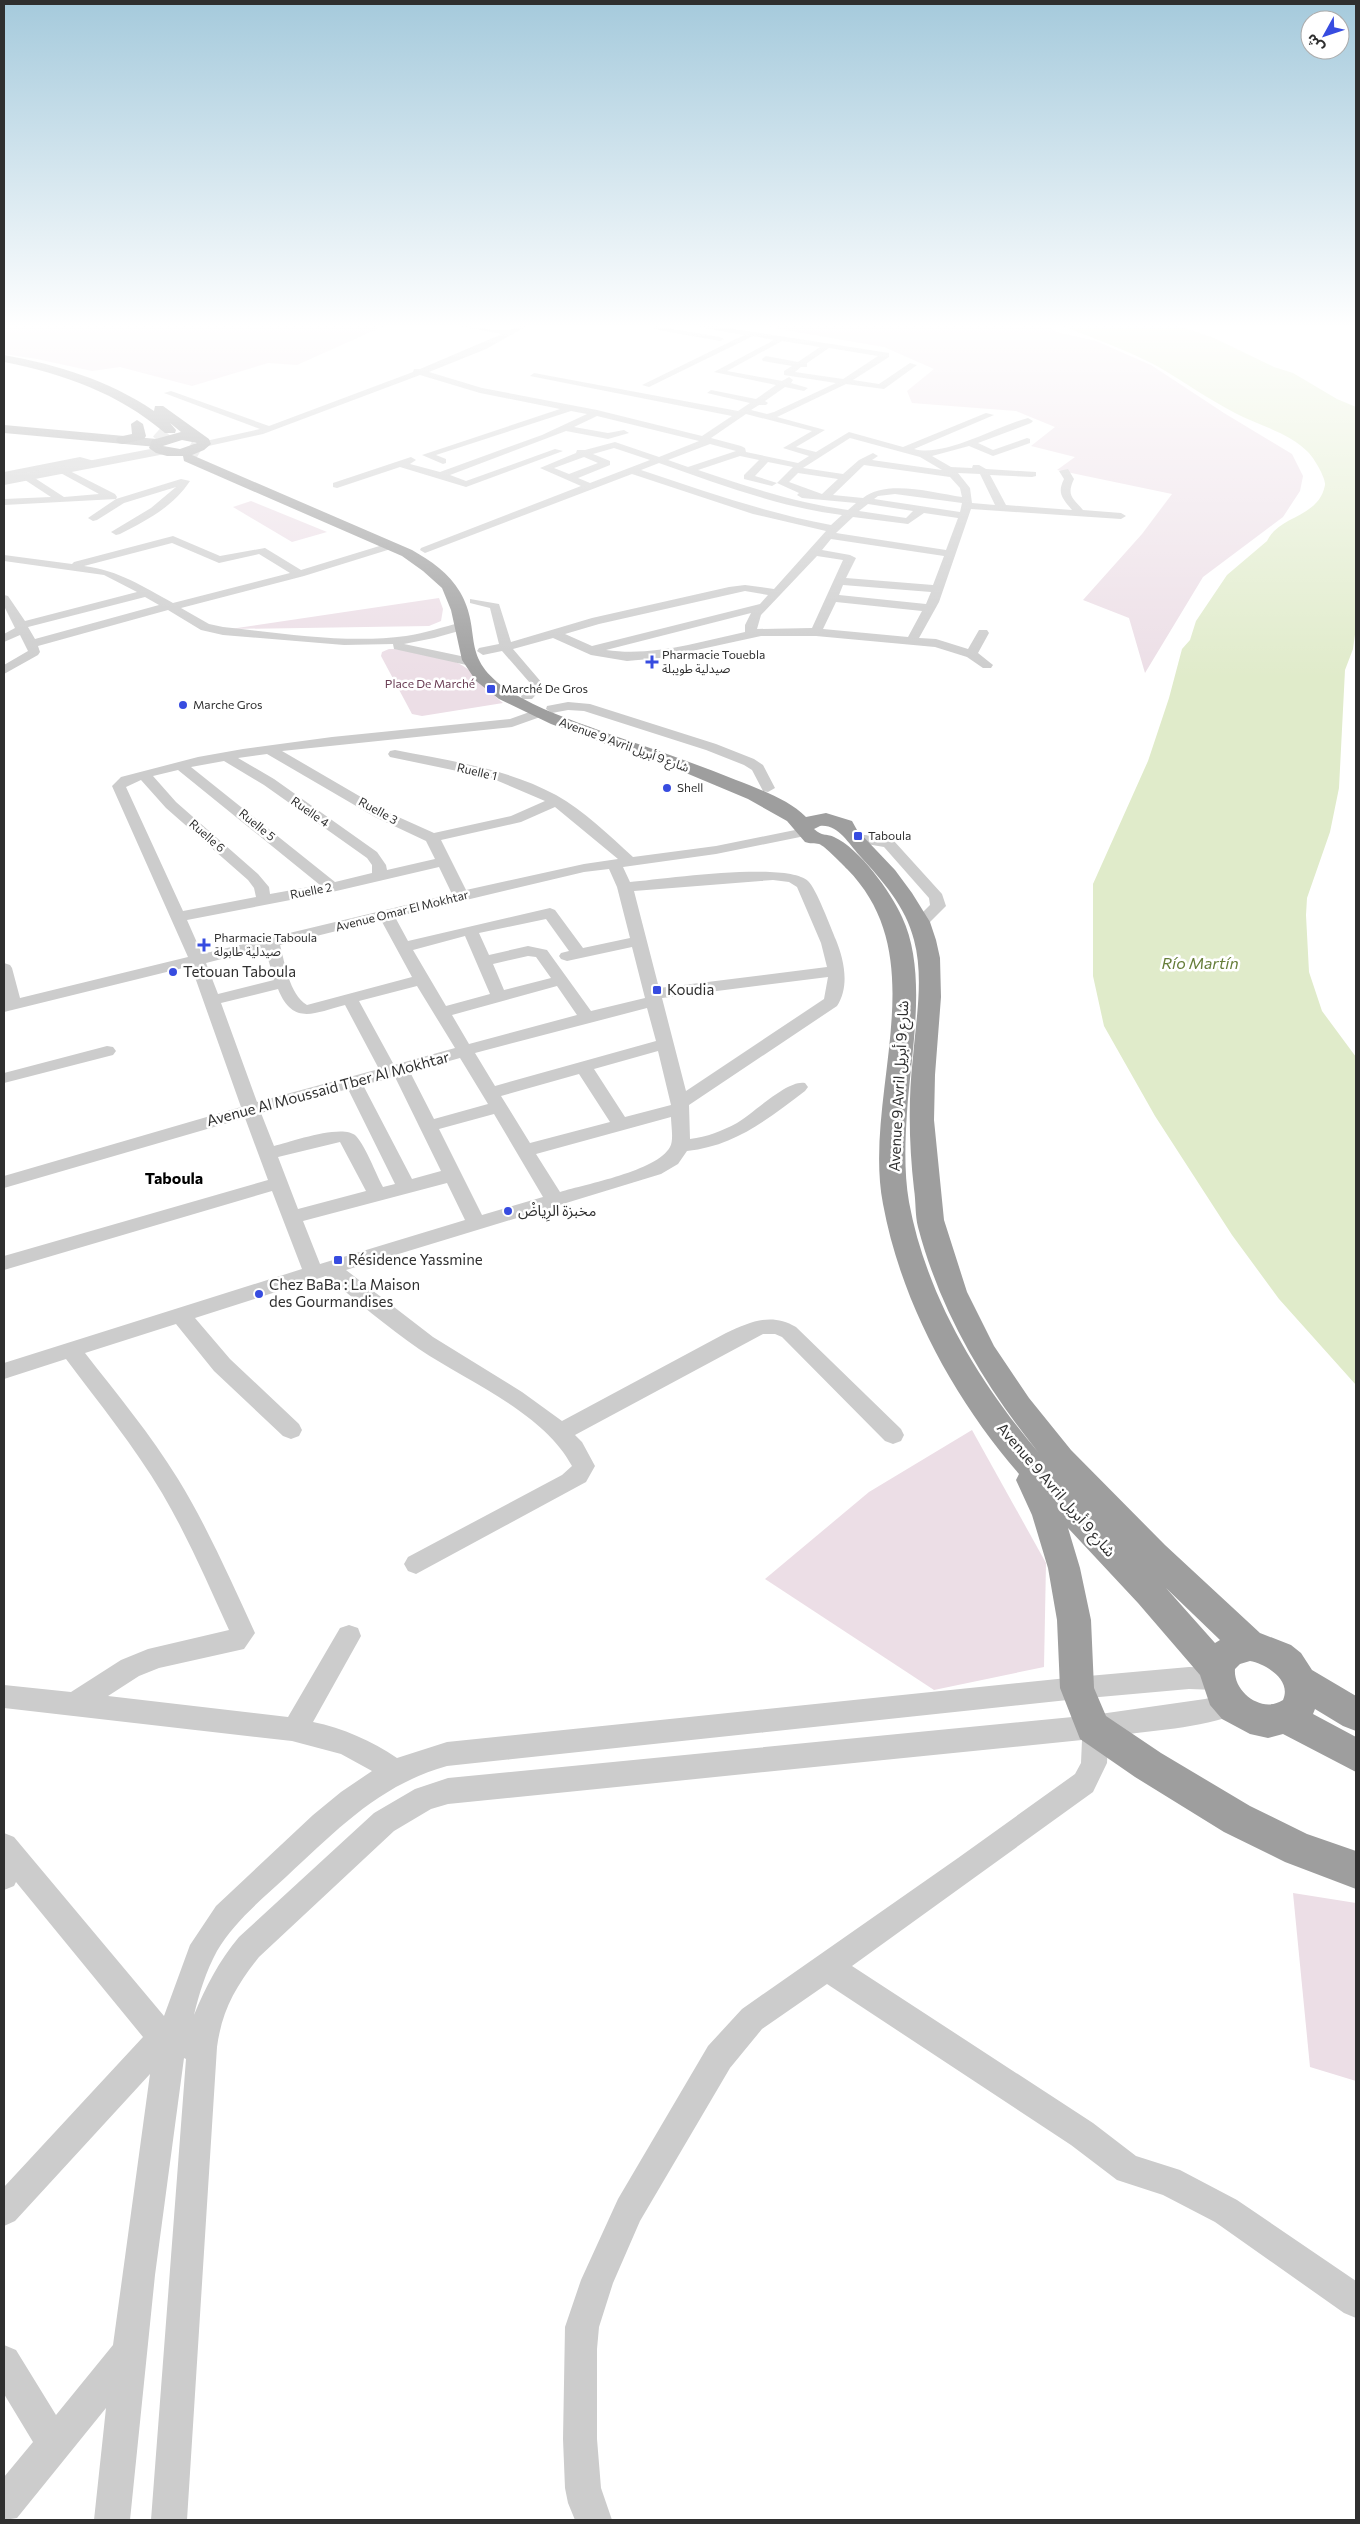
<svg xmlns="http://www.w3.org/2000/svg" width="1360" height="2524" font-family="Commissioner,'Noto Sans Arabic',sans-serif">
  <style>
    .green { fill: #ecdee6 }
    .water { fill: #e0ebca }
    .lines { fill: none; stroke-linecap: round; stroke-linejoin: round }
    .trunk-tunnel { stroke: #d5d5d5; stroke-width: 12; stroke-dasharray: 12 6; stroke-linecap: butt }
    .minor { fill: #ccc; fill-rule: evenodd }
    .tertiary { fill: #ccc; fill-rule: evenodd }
    .primary { fill: #a7a7a7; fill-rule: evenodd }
    .trunk { fill: #9e9e9e; fill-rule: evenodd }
    .poi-dot { fill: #374ce0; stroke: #fff; stroke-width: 2 }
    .labels { text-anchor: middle; stroke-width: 5; stroke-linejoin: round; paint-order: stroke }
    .far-poi-label { font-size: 12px; fill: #2f2f2f; stroke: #fff; text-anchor: start }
    .far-park-label { font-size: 12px; fill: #6a3e55; stroke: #fff }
    .far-street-label { font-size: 12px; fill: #2f2f2f; stroke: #fff }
    .poi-label { font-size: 15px; fill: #2f2f2f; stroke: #fff; text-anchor: start }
    .street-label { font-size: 15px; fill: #2f2f2f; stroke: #fff }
    .water-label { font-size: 16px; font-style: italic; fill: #657d38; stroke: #fff }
    .neighbourhood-label { font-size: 16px; font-weight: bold; fill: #000; stroke: #fff }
  </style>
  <rect width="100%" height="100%" fill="#fff"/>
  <g class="green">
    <path d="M 4,326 L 384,326 L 297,365 L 268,363 L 192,386 L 120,367 L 92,371 L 37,359 L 4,354 Z"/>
    <path d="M 760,326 L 1045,326 L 1061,333 L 1096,341 L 1151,365 L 1224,413 L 1292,454 L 1303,476 L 1300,491 L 1283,517 L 1203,577 L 1145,673 L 1129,618 L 1083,600 L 1142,534 L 1172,494 L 1057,470 L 1075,457 L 1031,446 L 1055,427 L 1016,411 L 912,403 L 907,391 L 934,369 L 884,347 Z"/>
    <path d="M 251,501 L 327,532 L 292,542 L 233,507 Z"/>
    <path d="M 439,598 L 443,609 L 441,621 L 429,626 L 230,629 Z"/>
    <path d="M 389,649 C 413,649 451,654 470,671 C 483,681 490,693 503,703 L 422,716 L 412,714 L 381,656 L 382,652 Z"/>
    <path d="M 972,1430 L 1046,1563 L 1044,1667 L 934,1690 L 765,1579 L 869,1492 Z"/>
    <path d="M 1293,1893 L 1356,1903 L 1356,2081 L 1310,2067 Z"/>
  </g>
  <path class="water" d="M 1062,326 L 1179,326 L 1214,338 L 1274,367 L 1293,373 L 1337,399 L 1356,407 L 1356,627 L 1353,649 L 1345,670 L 1339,788 L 1330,832 L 1307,898 L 1306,915 L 1309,972 L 1322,1011 L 1356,1057 L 1356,1385 L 1279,1299 L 1232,1235 L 1155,1116 L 1104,1026 L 1093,976 L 1093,884 L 1148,761 L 1169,698 L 1182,649 L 1190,640 L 1196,621 L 1227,575 L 1267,541 C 1279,515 1319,518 1325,485 C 1326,478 1314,458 1308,452 C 1290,433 1258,425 1235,413 C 1208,399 1183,381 1157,366 C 1127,350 1093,338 1062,326 Z"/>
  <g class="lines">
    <g class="trunk-tunnel">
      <path d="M 157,432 L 167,441"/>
      <path d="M 189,447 L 203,455"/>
    </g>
    <g class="minor">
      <path d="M 457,326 C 474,324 492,332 508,330 C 515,329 519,325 527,326 L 486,349 L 429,372 L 482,388 L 597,410 L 702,436 L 732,416 L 530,376 L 534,373 L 738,411 L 750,403 L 707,393 L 711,390 L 756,399 L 776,385 L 714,372 L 774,340 L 753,336 L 649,387 L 642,385 L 744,335 L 703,328 L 699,326 L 716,326 L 889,353 L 889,357 L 853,380 L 879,384 L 910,363 L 917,365 L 884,389 L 846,384 L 777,417 L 825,430 L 796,447 L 816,452 L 849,432 L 903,447 L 986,413 L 994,415 L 914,449 C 944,458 997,426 1028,418 L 1033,421 L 1031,423 L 978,443 L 993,450 L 1027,438 L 1030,439 L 1030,443 L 993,456 L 969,446 L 932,456 L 951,467 L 972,468 L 973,465 L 979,465 L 986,469 L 1036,472 L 1036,476 L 1032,477 L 990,475 L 1006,505 L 1072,510 C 1062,498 1057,493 1064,479 L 1059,471 L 1068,469 L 1074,479 C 1066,496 1073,498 1083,510 L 1121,513 L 1126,516 L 1121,519 L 971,509 L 939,602 L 919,638 L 936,639 L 968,649 L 979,630 L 987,630 L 989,633 L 978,653 L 993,665 L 991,668 L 983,668 L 967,657 L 935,647 L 816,636 L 761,636 L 660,658 L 627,661 L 591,655 L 553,638 L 513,649 L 542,683 L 541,689 L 532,699 L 522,699 L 521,696 L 529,688 L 530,683 L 502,651 L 483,655 L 477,651 L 479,648 L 499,644 L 490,608 L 470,603 L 470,599 L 499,604 L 511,642 L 592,618 L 729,587 L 745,585 L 774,589 L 826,531 L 753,514 L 632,474 L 425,553 L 420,550 L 421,548 L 581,486 L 540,468 L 576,453 L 577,450 L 585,450 L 615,442 L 659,457 L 699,441 L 597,416 L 574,427 L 608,433 L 624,430 L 629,433 L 608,439 L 566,431 L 450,475 L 466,481 L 555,449 L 563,451 L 466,487 L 400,467 L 337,488 L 333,487 L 333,483 L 411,457 L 416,460 L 410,464 L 440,472 L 542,435 L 587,414 L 571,411 L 436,455 L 446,459 L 446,463 L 443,464 L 422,455 L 560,409 L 480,393 L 420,375 L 263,434 L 204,447 L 201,446 L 201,442 L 260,429 L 164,393 L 171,391 L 269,426 L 413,372 L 414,369 L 420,369 L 502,334 ZM 782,341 L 820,347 L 798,362 L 766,356 L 762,359 L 763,361 L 792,366 L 784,371 L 784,375 L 836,383 L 774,412 L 767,414 L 751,410 L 759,405 L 766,405 L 768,403 L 765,401 L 785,387 L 804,391 L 808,388 L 791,383 L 793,380 L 789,377 L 782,381 L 727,371 ZM 829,348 L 878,356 L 843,379 L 795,372 L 801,367 L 807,367 L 807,363 ZM 746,414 L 812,431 L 783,448 L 809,456 L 798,463 L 746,452 L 745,448 L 741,446 L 711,438 ZM 850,438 L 920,457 L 942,470 L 872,460 L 878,456 L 873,453 L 859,460 L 843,474 L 803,468 ZM 710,444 L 736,451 L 688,467 L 668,460 ZM 614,448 L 650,460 L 590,483 L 578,478 L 610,465 L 610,461 L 593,454 ZM 740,456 L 759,460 L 744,475 L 744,479 L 772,486 L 777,483 L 799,493 L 797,495 L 802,498 L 856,503 L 848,510 C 796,503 748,487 698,470 ZM 584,457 L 598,463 L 569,474 L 554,468 ZM 768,462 L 793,467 L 777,483 L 755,476 ZM 659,463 C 719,484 778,507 842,515 L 831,525 C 766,513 704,491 641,470 ZM 864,465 L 950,477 L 960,488 L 962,497 C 934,493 886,479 863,498 L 833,495 ZM 798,473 L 838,479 L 822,494 L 789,482 ZM 958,473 L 980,474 L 995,505 L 972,503 L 970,488 ZM 895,494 L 962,503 L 960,512 L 874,499 L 878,496 ZM 868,504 L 913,511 L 906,518 L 859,511 ZM 924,513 L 958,518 L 946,550 L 836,533 L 853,517 L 908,524 ZM 831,539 L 944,556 L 933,585 L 846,578 L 856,558 L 850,555 L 822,550 ZM 817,556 L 843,560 L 812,628 L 757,629 L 761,615 ZM 843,585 L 931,592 L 926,604 L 839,595 ZM 745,591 L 768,595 L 760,604 L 592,646 L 565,634 L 599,624 ZM 836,602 L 922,611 L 908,637 L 823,629 ZM 751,613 L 745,625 L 745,632 C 699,642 652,657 606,650 Z"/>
      <path d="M 655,326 L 720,337 L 724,339 L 720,341 L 658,330 L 654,328 Z"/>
      <path d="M 80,457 L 98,462 C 95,465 70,465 62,467 L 115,494 L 117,497 L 116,499 L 4,505 L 4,499 L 51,497 L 22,478 L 22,474 L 4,478 L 4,472 ZM 56,468 L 57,471 L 99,494 L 64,497 L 27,473 Z"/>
      <path d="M 181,479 L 190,481 C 173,507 147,520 120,534 L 116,535 L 111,532 L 151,508 L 176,487 L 124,503 L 97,520 L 93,521 L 88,518 L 116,499 Z"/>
      <path d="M 173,536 L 220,556 L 265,548 L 301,570 L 386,544 L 394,544 L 394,548 L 304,576 L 181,608 L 209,624 L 223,627 C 283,633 346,644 406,636 C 426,633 443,627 462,622 L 468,626 L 466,629 L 434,638 L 404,644 L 475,659 L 477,662 L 471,666 L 394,649 L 393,644 L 344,645 L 223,635 L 201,630 L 168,610 L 38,646 L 40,652 L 38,655 L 4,674 L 4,665 L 28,651 L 20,635 L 4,642 L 4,634 L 15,628 L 4,606 L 4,595 L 8,596 L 25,621 L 137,592 L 104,575 L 4,561 L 4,555 L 72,564 L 74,562 ZM 172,543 L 219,563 L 259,554 L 290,573 L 173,603 C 142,586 120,571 84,566 ZM 145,597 L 159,605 L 35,639 L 28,627 Z"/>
      <path d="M 568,702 L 590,704 L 716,744 L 754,759 L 763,765 L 775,788 L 768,792 L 763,791 L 752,770 L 744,765 L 706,750 L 584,711 L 568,710 L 552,713 L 546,709 L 547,706 Z"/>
      <path d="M 538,709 L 543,710 L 545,713 L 543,716 L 512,727 L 282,751 L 385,811 L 434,833 L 511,816 L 545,801 L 491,778 L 390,757 L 388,754 L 390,751 L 395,750 C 450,761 506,768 556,795 C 584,811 609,835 633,857 L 716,846 L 805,828 L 810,829 L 812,832 L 810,835 L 805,836 L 716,854 L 623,867 L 630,882 C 663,879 787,861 808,881 C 816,888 831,928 836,940 C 844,960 850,986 837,1006 L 689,1105 L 690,1139 C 707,1137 722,1131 737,1123 C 754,1113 788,1079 805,1083 L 808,1087 L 805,1091 C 768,1119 735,1146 687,1151 L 678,1164 L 661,1174 L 346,1270 L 433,1337 L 522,1392 L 562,1421 L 726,1333 C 750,1322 771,1312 796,1327 L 901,1429 L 904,1435 L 901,1441 L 893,1444 L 885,1441 L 782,1337 L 775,1334 L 763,1334 L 575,1435 L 582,1442 L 595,1466 L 586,1482 L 416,1574 L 408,1571 L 404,1564 L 408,1557 L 562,1475 L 572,1466 C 543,1412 468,1382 419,1349 C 387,1327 357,1301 326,1276 L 195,1318 L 230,1359 L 299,1424 L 302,1430 L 299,1436 L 291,1439 L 283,1436 L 214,1371 L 176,1324 L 85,1353 C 117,1394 151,1435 178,1479 C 208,1528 231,1581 255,1633 L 244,1649 L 159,1668 L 139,1676 L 108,1696 L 288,1717 L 340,1628 L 349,1625 L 358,1628 L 361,1636 L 313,1722 C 343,1728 372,1741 397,1758 L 447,1742 L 1077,1677 L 1189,1667 L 1217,1668 L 1226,1671 L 1230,1679 L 1226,1687 L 1217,1690 L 1189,1689 L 1077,1699 L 447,1766 C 379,1785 337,1830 287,1876 C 262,1899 234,1922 217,1951 C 206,1971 199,1994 194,2015 C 206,1986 219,1961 239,1937 L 374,1813 L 415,1789 L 448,1778 L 1093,1715 L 1205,1699 L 1231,1693 L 1240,1697 L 1244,1705 L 1240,1713 C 1199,1729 1151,1730 1108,1737 L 1107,1763 L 1093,1792 L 852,1966 L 1093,2123 L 1136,2156 L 1180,2170 L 1237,2200 L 1356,2281 L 1356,2318 L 1344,2313 L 1215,2222 L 1163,2195 L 1117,2180 L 1071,2145 L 827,1984 L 762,2029 L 730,2068 L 640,2221 L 613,2283 L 599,2327 L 597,2349 L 597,2439 L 601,2488 L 612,2520 L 575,2520 L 568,2503 L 565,2488 L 563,2439 L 565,2327 L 581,2280 L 618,2199 L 708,2046 L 742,2009 L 958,1858 L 1075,1774 L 1081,1763 L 1082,1740 L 448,1804 L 431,1809 L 394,1831 L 259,1957 C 236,1986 222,2010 217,2047 L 187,2520 L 151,2520 L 186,2059 L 184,2058 L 155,2275 L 130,2520 L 94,2520 L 106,2408 L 17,2518 L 4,2520 L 4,2477 L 33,2442 L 4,2394 L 4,2345 L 16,2350 L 56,2415 L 113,2345 L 150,2074 L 15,2221 L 4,2226 L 4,2187 L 143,2037 L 16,1882 L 14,1886 L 4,1890 L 4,1833 L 14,1837 L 164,2016 L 190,1945 L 216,1906 L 313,1815 L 341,1792 L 372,1771 L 341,1754 L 292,1741 L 4,1708 L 4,1685 L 71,1692 L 121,1660 L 148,1649 L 229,1630 C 208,1584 188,1537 162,1493 C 134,1446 99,1403 66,1359 L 4,1379 L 4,1363 L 302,1269 L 272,1191 L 4,1270 L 4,1256 L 268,1180 L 245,1118 L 4,1188 L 4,1176 L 241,1107 L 191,966 L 4,1012 L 4,963 L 10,965 L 12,968 L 20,998 L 188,957 L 112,786 L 121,777 L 198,757 L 243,749 L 332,737 L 510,719 ZM 267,754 L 375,817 L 426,841 L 435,859 L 387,870 L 386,865 L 377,852 L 274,779 L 238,758 ZM 224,761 L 264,785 L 367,858 L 372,865 L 372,873 L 335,882 L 191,767 ZM 178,770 L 320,885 L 270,894 L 269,887 L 258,874 L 176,802 L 153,776 ZM 141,780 L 166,808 L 248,880 L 254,888 L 256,897 L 183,911 L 126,787 ZM 555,807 L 618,859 L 584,864 L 466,890 L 441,840 L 521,822 ZM 439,867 L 452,894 L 202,954 L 187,920 L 332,892 ZM 609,869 L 617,887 L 630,938 L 583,948 L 555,910 L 550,908 L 408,941 L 395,917 L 584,872 ZM 773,880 L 789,882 L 797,887 L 821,943 L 827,967 L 659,988 L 634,891 ZM 546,919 L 569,951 L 561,953 L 559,956 L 561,959 L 567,961 L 632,947 L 645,998 L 591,1011 L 547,950 L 528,946 L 489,955 L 479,933 ZM 381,920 L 412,977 L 307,1005 C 289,994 285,963 280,945 ZM 465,936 L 490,994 L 446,1006 L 413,950 ZM 265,948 L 274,980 L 218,994 L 206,963 ZM 528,956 L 536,957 L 551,978 L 504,990 L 493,964 ZM 828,977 L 824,999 L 686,1091 L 662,998 ZM 417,986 L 455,1048 L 394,1065 L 359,1001 ZM 557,986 L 577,1015 L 469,1044 L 452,1015 ZM 278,989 C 293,1026 314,1013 345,1005 L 379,1069 L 257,1102 L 221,1003 ZM 647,1008 L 656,1041 L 495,1086 L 475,1053 ZM 658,1051 L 671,1105 L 625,1117 L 594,1069 ZM 460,1058 L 488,1104 L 434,1119 L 410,1072 ZM 579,1074 L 610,1122 L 530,1143 L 501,1096 ZM 395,1077 L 441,1171 L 412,1179 L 363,1085 ZM 348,1089 L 395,1184 L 383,1187 C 375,1172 366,1147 356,1136 C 343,1123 291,1142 274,1146 L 261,1113 ZM 494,1114 L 543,1197 L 482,1215 L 439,1129 ZM 671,1117 C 671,1125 674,1140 670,1147 C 657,1171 586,1184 560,1192 L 536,1154 ZM 340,1142 L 366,1191 L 298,1209 L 278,1157 ZM 447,1183 L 465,1220 L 320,1264 L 303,1221 Z"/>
      <path d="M 854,834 L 876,836 L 894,841 L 942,894 L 946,906 L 926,926 L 914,926 L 912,923 L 930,905 L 929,898 L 884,847 L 849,841 L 847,838 Z"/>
      <path d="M 107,1046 L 113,1047 L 116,1051 L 113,1055 L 4,1083 L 4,1073 Z"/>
    </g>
    <path class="tertiary" d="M 161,447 L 165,448 L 167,451 L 165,454 L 4,485 L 4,477 Z"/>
    <path class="primary" d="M 4,425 L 157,439 L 164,443 L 157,447 L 4,433 Z"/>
    <g class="trunk">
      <path d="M 4,355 C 58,365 108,380 154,411 L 155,406 L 163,406 L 209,439 L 211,444 L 204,450 L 192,455 L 412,550 C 431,561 449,573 460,592 C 484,634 457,657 511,692 C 539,709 571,720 601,731 C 646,747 692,762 736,780 C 759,789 788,799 806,817 L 826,813 L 852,821 L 857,830 L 895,870 L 912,893 L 930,922 L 936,940 L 940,958 L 941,997 L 935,1075 L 934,1120 L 944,1220 L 967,1292 L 994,1346 L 1029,1398 L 1071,1450 L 1165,1545 L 1260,1633 L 1291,1645 L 1301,1653 L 1312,1670 L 1356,1696 L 1356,1731 L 1343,1726 L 1315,1709 L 1313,1714 L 1356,1737 L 1356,1772 L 1283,1734 L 1268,1738 L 1250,1734 L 1222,1719 L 1210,1705 L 1200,1675 L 1138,1603 L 1068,1528 L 1080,1568 L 1091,1620 L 1094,1688 L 1106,1716 L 1161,1753 L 1250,1806 L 1307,1834 L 1356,1851 L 1356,1889 L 1285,1862 L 1224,1832 L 1135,1777 L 1080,1739 L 1060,1688 L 1057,1620 L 1048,1568 L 1032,1515 L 1016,1480 L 1019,1474 C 954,1399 901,1302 883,1204 C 862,1094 937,960 847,869 C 842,864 825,846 819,844 C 815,843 810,844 805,842 L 787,821 L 748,799 L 686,773 L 551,724 L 499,699 L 476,681 L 462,660 L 451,610 L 442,588 L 423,571 L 402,556 L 184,461 L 183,456 L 167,456 L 156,453 L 149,448 L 152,440 L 181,432 L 170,423 L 176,430 L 175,433 L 165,433 C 118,393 64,374 4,362 ZM 182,440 L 197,443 L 180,449 L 163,446 ZM 820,826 C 838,824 848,843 859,855 C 882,880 906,907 914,940 C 924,978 916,1019 913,1057 C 908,1101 909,1145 914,1189 C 916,1202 915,1215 918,1227 C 940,1311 984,1385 1038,1452 C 978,1381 926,1295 909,1202 C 904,1173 905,1142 907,1112 C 911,1052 928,972 902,917 C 891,892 859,848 834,837 C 825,833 823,837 814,829 ZM 1166,1588 L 1220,1640 L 1215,1643 ZM 1250,1661 C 1266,1664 1292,1680 1283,1700 C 1262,1714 1233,1692 1235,1669 L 1240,1664 Z"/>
      <path d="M 137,420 L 143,424 L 146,436 L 144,439 L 123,444 L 118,443 L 116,440 L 118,437 L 132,434 L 131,424 Z"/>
    </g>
  </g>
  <linearGradient id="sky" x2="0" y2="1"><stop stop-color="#a5cadc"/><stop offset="0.48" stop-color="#fff"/><stop offset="1" stop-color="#fff" stop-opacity="0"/></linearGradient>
  <rect width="1360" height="679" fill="url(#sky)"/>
  <g class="poi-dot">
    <path d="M649.5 654.5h5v5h5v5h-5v5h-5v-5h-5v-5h5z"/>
    <rect x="486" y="684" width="10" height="10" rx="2.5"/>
    <circle cx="183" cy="705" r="5"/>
    <circle cx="667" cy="788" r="5"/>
    <rect x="853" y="831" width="10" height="10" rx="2.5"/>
    <path d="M201.5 937.5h5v5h5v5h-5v5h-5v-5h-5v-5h5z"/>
    <circle cx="173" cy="972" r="5"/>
    <rect x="652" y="985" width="10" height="10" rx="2.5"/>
    <circle cx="508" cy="1211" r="5"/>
    <rect x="333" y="1255" width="10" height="10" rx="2.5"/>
    <circle cx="259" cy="1294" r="5"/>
  </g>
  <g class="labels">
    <g class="far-poi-label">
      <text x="662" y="659">Pharmacie Touebla<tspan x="662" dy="14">صيدلية طويبلة</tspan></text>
      <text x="501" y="693">Marché De Gros</text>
      <text x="193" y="709">Marche Gros</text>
      <text x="677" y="792">Shell</text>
      <text x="868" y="840">Taboula</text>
      <text x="214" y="942">Pharmacie Taboula<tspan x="214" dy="14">صيدلية طابولة</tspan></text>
    </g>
    <g class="far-park-label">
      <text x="430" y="688">Place De Marché</text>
    </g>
    <g class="far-street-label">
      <text transform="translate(624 745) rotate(20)" y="4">Avenue 9 Avril شارع 9 أبريل</text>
      <text transform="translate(477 772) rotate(13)" y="4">Ruelle 1</text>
      <text transform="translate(378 811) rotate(29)" y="4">Ruelle 3</text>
      <text transform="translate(310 812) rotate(35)" y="4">Ruelle 4</text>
      <text transform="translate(257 825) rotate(39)" y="4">Ruelle 5</text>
      <text transform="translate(207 836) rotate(41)" y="4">Ruelle 6</text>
      <text transform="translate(311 891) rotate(-11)" y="4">Ruelle 2</text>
      <text transform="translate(402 911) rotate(-14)" y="4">Avenue Omar El Mokhtar</text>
    </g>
    <g class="poi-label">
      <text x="183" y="977">Tetouan Taboula</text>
      <text x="667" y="995">Koudia</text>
      <text x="518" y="1216">مخبزة الرِياضْ</text>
      <text x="348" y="1265">Résidence Yassmine</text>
      <text x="269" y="1290">Chez BaBa : La Maison<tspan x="269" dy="17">des Gourmandises</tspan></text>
    </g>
    <g class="street-label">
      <text transform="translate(899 1086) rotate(-87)" y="5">Avenue 9 Avril شارع 9 أبريل</text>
      <text transform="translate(328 1089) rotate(-15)" y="5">Avenue Al Moussaid Tber Al Mokhtar</text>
      <text transform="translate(1056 1490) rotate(49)" y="5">Avenue 9 Avril شارع 9 أبريل</text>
    </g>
    <g class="water-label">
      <text x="1200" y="969">Río Martín</text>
    </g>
    <g class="neighbourhood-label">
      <text x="174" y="1184">Taboula</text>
    </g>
  </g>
  <rect width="1360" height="2524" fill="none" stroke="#2f2f2f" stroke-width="10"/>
  <g transform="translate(1325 35) rotate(230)"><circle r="24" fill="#ffffff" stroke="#acacac"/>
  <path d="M0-4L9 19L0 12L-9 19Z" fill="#374ce0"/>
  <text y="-8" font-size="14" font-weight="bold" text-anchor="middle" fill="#2f2f2f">ش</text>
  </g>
</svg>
